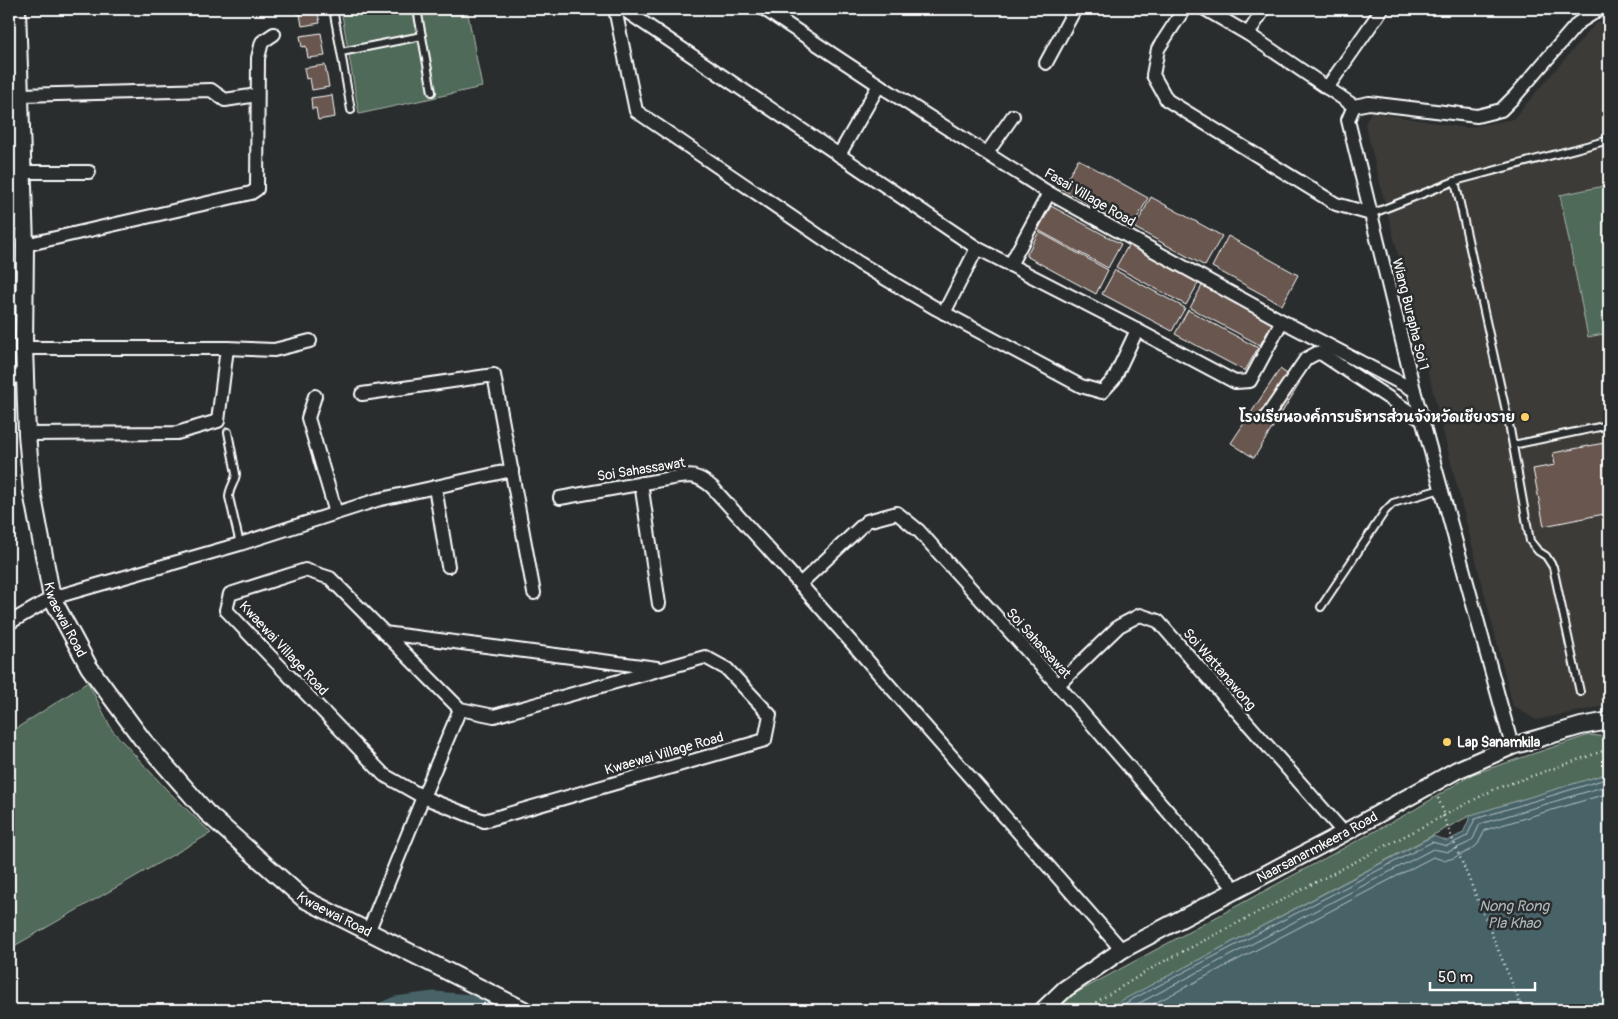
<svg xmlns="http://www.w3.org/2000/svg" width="1618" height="1019" font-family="Pangolin,'Playpen Sans Thai',sans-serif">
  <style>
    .built { fill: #3c3a38 }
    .green { fill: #506a58; stroke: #a8b4ac }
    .water { fill: #466368; stroke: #90a1a4 }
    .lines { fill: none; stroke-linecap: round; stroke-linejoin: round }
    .shore { stroke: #b5c1c3; stroke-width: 1 }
    .canal { stroke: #466368; stroke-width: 15 }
    .building { fill: #67574f; stroke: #fff }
    .service-casing { stroke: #fff; stroke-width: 10 }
    .minor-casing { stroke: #fff; stroke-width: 16 }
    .tertiary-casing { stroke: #fff; stroke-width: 20 }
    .path { stroke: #fff; stroke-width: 2.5; stroke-dasharray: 1 4; stroke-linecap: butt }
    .service { stroke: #2a2d2e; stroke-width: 6 }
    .minor { stroke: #2a2d2e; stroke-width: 12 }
    .tertiary { stroke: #2a2d2e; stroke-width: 16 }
    .poi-dot { fill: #ffd166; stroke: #2a2d2e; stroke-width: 2 }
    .labels { text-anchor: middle; stroke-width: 5; stroke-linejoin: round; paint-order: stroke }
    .street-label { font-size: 14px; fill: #fff; stroke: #2a2d2e }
    .poi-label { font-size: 14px; font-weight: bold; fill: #fff; stroke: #2a2d2e; text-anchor: end }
    .water-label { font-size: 15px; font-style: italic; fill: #acb9bb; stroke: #2a2d2e }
  </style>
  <rect width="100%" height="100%" fill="#2a2d2e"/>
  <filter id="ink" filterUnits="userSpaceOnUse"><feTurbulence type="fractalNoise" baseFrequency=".02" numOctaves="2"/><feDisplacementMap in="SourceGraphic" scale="10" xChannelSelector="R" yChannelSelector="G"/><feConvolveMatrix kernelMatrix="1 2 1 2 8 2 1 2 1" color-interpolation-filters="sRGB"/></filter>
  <g filter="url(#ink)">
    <path class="built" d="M 1609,17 L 1609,705 L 1536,720 L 1513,706 L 1365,124 L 1371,112 L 1466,128 L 1513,119 L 1595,24 Z"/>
    <g class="green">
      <path d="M 341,9 L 467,9 L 482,87 L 359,114 Z"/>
      <path d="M 1609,185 L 1609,333 L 1588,337 L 1560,195 Z"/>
      <path d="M 88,682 L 112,730 L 166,789 L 211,833 L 9,949 L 9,733 Z"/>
      <path d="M 1589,735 L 1609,737 L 1609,773 L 1471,815 L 1104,1010 L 1056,1010 L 1074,994 L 1414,810 L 1473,774 Z"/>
    </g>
    <path class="water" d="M 1609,773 L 1609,1007 L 1599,1010 L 1104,1010 L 1433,836 L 1447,841 L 1463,833 L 1471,815 Z"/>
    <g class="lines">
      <g class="shore">
        <path d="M 1112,1010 L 1432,842 L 1447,846 L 1467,836 L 1475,819 L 1609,778"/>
        <path d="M 1126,1010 L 1433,849 L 1448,852 L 1468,843 L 1473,839 L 1480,824 L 1609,785"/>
        <path d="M 1142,1010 L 1433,857 L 1443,860 L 1451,859 L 1471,850 L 1478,844 L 1485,830 L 1609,793"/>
      </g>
      <path class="canal" d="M 382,1010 L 396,1004 L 434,999 L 484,1003 L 502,1010"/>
    </g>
    <g class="building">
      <path d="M 296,9 L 317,9 L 320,23 L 302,26 L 300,14 L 297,14 Z"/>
      <path d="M 321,33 L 325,56 L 308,58 L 306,46 L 302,47 L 300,36 Z"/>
      <path d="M 325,65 L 329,87 L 312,90 L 310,78 L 306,79 L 304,68 Z"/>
      <path d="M 332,95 L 335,117 L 318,120 L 316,108 L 312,109 L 311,98 Z"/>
      <path d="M 1078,159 L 1148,198 L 1132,228 L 1062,189 Z"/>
      <path d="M 1151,197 L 1222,236 L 1205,266 L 1135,228 Z"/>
      <path d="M 1051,206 L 1121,244 L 1108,268 L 1038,230 Z"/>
      <path d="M 1039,232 L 1108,270 L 1096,294 L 1026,256 Z"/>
      <path d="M 1228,236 L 1298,275 L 1282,305 L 1212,267 Z"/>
      <path d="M 1129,244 L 1199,282 L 1186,305 L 1116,267 Z"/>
      <path d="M 1115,270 L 1185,308 L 1172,331 L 1102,294 Z"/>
      <path d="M 1203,284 L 1273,322 L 1260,345 L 1190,308 Z"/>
      <path d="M 1188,310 L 1258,348 L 1245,371 L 1175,334 Z"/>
      <path d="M 1280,369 L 1300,383 L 1254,458 L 1231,443 Z"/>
      <path d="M 1609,442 L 1609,513 L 1544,526 L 1533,469 L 1555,465 L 1553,453 Z"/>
    </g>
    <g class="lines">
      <g class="service-casing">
        <g id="service">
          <path d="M 333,9 L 341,52"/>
          <path d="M 417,9 L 432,92"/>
          <path d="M 351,110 L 341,52 L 422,36"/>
          <path d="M 1455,181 L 1510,429 L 1530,541 L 1538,551 L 1546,556 L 1553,567 L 1580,692"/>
          <path d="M 1371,214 L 1455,181 L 1609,140"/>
          <path d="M 228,432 L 236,474 C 235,483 229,488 229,497 L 240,544"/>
          <path d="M 1513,445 L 1609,425"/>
          <path d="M 1321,607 L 1385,511 L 1393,503 L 1441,489"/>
        </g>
      </g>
      <g class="minor-casing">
        <g id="minor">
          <path d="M 615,9 L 636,111 L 859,263 L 937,309 L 1081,386 L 1102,392 L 1114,379 L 1137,330"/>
          <path d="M 623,9 L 977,248 L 1137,330 L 1235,382 L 1250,381 L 1282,321"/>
          <path d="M 764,9 L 879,85 L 1049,193 L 1282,321 L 1414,390"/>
          <path d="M 1184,9 L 1158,49 L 1153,75 L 1167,100 L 1336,204 L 1371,214 L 1414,390 L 1512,746"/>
          <path d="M 1205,9 L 1248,34 L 1354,106"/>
          <path d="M 1248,34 L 1264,9"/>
          <path d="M 1046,63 L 1075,9"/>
          <path d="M 1327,88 L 1382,9"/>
          <path d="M 20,95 L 211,90 L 225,100 L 257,95"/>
          <path d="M 987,153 L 1013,116"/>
          <path d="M 839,155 L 879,85"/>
          <path d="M 22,172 L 89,172"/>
          <path d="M 1371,214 L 1348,120 L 1354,106 L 1369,103 L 1477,116 L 1501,110 L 1516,95 L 1578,23 L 1600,9"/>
          <path d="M 9,222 L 24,223"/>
          <path d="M 25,245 L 251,193 L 257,189 L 258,58 L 262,42 L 274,34"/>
          <path d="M 1010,265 L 1049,193"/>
          <path d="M 9,297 L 24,298"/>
          <path d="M 944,313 L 977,248"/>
          <path d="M 24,348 L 227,348 L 274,350 L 310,341"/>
          <path d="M 9,377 L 25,376"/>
          <path d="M 362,394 L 494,375 L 534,593"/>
          <path d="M 315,396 L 308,418 L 336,513"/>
          <path d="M 1267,416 L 1306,359 L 1317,353 L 1322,354 L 1422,420"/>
          <path d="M 27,434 L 177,433 L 218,421 L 227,348"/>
          <path d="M 641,483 L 659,604"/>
          <path d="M 435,487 L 448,566"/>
          <path d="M 560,498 L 672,478 C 691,475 697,474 712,487 L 800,584 L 1122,950"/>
          <path d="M 305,570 L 330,578 L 460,709 L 494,716 L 705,657 L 727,669 L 770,715 L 765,740 L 484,821 L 423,797 L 384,775 L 226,610 L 230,594 Z"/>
          <path d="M 800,584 L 867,521 L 897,513 L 919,531 L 1058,685 L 1236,890"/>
          <path d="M 9,623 L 52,598 L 240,544 L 377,500 L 512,470"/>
          <path d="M 384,633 L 657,668"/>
          <path d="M 1058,685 L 1119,626 L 1140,615 L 1158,621 L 1344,833"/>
          <path d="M 368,932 L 423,797 L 460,709"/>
        </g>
      </g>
      <g class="tertiary-casing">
        <g id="tertiary">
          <path id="s1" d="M 17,9 L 25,245 L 24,348 L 27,434 L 32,492 L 52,598 L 89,667 L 142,739 L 207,813 L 304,899 L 524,1010"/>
          <path id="s2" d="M 1043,1010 L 1065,989 L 1122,950 L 1344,833 L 1457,770 L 1512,746 L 1581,726 L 1609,721"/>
        </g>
      </g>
      <g class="path">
        <path d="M 1609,523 L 1609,524"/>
        <path d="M 1438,798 L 1445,815"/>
        <path d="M 1443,816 L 1523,1010"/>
        <path d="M 1083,1010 L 1159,964 L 1495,789 L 1603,751 L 1609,751"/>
      </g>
      <use href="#service" class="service"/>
      <use href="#minor" class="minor"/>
      <use href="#tertiary" class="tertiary"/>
    </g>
  </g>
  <g class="poi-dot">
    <circle cx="1525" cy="417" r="5"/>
    <circle cx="1447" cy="742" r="5"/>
  </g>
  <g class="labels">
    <g class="street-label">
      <text transform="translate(1090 197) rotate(30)" y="5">Fasai Village Road</text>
      <text transform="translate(1411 314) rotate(76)" y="5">Wiang Burapha Soi 1</text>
      <text transform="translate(641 469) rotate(-9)" y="5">Soi Sahassawat</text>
      <text dy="5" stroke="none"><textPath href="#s1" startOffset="616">Kwaewai Road</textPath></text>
      <text transform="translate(1039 643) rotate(48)" y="5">Soi Sahassawat</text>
      <text transform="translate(284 648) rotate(47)" y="5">Kwaewai Village Road</text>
      <text transform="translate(1220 669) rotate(49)" y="5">Soi Wattanawong</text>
      <text transform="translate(664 753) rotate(-16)" y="5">Kwaewai Village Road</text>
      <text dy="5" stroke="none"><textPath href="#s2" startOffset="320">Naarsanarmkeera Road</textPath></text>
      <text dy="5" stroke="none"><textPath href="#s1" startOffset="1021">Kwaewai Road</textPath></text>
    </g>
    <g class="poi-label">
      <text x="1515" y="422">โรงเรียนองค์การบริหารส่วนจังหวัดเชียงราย</text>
      <text x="1457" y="747" text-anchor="start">Lap Sanamkila</text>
    </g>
    <g class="water-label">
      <text x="1514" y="911">Nong Rong<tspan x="1514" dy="17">Pla Khao</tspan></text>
    </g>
  </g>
  <rect width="1618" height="1019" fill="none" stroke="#2a2d2e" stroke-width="30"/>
  <rect x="15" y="15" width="1588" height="989" fill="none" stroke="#fff" stroke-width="2" filter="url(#ink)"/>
  <path d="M1430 982v8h105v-8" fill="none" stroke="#ffffff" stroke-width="2.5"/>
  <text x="1438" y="982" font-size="15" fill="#ffffff" stroke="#2a2d2e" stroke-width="4" paint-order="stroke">50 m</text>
</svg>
